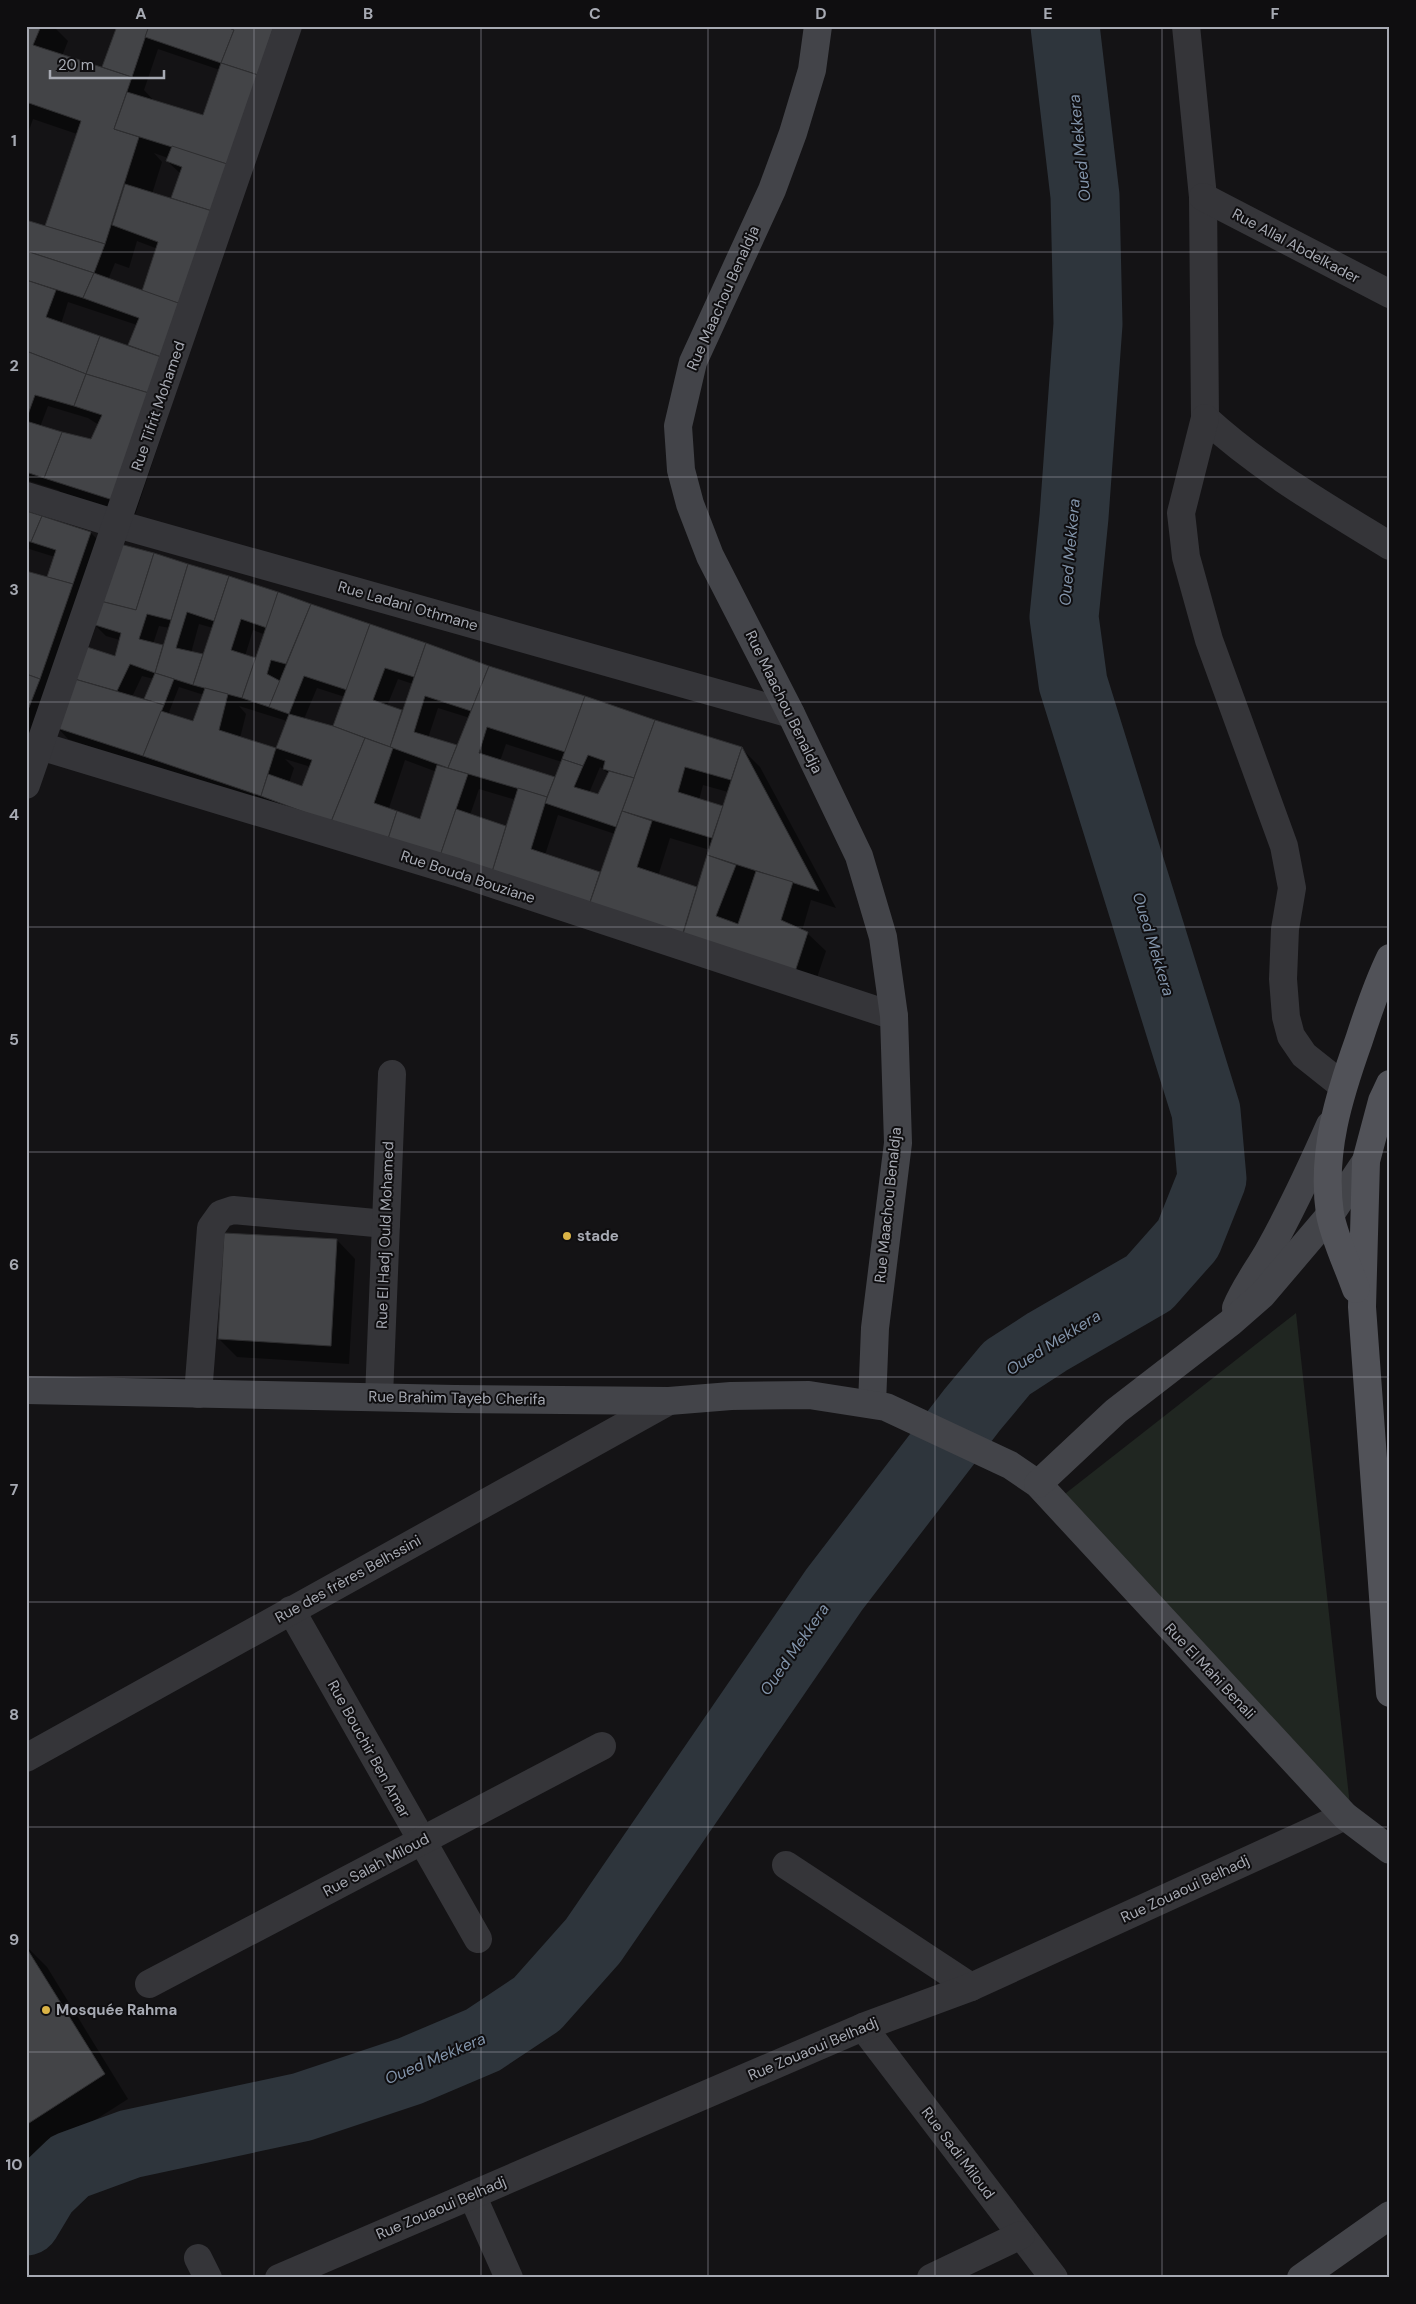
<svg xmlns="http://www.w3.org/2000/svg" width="1416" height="2304" font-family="'DM Sans',sans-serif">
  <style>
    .green { fill: #202621 }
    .shadow { fill: #0007; fill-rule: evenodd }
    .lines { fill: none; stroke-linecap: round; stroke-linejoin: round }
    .river { stroke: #2e353c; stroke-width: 69 }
    .building { fill: #434447; stroke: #2e2e30 }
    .street { stroke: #353539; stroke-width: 28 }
    .secondary { stroke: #434449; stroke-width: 28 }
    .primary { stroke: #515258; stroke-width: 28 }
    .grid { fill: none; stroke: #a7aab3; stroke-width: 1; stroke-opacity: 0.55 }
    .poi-dot { fill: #dab346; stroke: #0f0e10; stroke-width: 2 }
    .labels { text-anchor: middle; stroke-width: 4; stroke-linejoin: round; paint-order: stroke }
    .street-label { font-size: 15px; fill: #a7aab3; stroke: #0f0e10 }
    .poi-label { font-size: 15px; font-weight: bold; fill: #a7aab3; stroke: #0f0e10; text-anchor: start }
    .water-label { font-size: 16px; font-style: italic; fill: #8294aa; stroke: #0f0e10 }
    .neatline { fill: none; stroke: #a7aab3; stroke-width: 2 }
    .grid-label { font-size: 16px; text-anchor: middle; font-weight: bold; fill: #a7aab3 }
  </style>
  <rect width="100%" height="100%" fill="#141315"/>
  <path class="green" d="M 1296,1313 L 1351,1815 L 1061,1497 Z"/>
  <g class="shadow">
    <path d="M 26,26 L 57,26 L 56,29 L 68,41 L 62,56 L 106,70 L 103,67 L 118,26 L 290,26 L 163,407 L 169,413 L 134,518 L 64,496 L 58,490 L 26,480 L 26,221 L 46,227 L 77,134 L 33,119 L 26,139 ZM 158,49 L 220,70 L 204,116 L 155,102 L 144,90 ZM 154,153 L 168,158 L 167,161 L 181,174 L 172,200 L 152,194 L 162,162 ZM 137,241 L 158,249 L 143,292 L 108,280 L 115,263 L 129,268 ZM 68,302 L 137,325 L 128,347 L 61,324 ZM 48,406 L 88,418 L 99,425 L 92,441 L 40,427 Z"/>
    <path d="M 26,512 L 91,533 L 103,545 L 26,759 L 26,572 L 48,578 L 55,557 L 26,548 Z"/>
    <path d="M 120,545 L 228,577 L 489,668 L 741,748 L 760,767 L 836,908 L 811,900 L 802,931 L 807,933 L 826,951 L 810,998 L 68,739 L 56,726 L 84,648 L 116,658 L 120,640 L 106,636 L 93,623 ZM 199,624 L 213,628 L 204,655 L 191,653 ZM 159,626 L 170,628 L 164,647 L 153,644 ZM 253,630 L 266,635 L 257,659 L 245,656 ZM 142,676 L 154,679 L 145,701 L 132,697 ZM 398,679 L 413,684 L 403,712 L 387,706 ZM 179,687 L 204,695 L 194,722 L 173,716 L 169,712 ZM 317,688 L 345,697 L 333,727 L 304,719 ZM 239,706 L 287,721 L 277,750 L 240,738 L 246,714 ZM 438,708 L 470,718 L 458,747 L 428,738 ZM 506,744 L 562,762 L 555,780 L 500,761 ZM 285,759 L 311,767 L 303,787 L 289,783 L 294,768 ZM 405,760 L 437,772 L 420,820 L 389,808 ZM 600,767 L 609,774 L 599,796 L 589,793 ZM 703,785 L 728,792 L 723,807 L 699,800 ZM 479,789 L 516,800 L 507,828 L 470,815 ZM 558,815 L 615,834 L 601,875 L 545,855 ZM 670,838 L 710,850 L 698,889 L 658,876 Z"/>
    <path d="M 337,1240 L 355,1259 L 349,1364 L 237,1357 L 219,1339 Z"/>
    <path d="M 26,1946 L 47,1967 L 128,2099 L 26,2164 Z"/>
  </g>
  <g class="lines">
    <path class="river" d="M 26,2221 L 44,2191 L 70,2166 L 130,2144 L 302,2107 L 410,2071 L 483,2040 L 537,2004 L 593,1941 L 834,1590 L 972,1410 L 1007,1368 L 1047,1342 L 1149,1283 L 1188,1239 L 1212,1179 L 1206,1111 L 1073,683 L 1064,617 L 1074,517 L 1088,324 L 1085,196 L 1065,26"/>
  </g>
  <g class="building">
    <path d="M 26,26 L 41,26 L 33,45 L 132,77 L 114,129 L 139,137 L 105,244 L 45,226 L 81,121 L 26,102 Z"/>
    <path d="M 117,26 L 149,26 L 132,77 L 102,67 Z"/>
    <path d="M 149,26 L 225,26 L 234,30 L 221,63 L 145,37 Z"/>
    <path d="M 225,26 L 274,26 L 258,75 L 221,63 L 234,30 Z"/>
    <path d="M 221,63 L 258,75 L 230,165 L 114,129 L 127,92 L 203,115 Z"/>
    <path d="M 172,146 L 230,165 L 212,211 L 171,198 L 182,167 L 166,161 Z"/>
    <path d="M 125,184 L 212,211 L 181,304 L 142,291 L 158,242 L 112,225 Z"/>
    <path d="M 26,220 L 105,244 L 94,273 L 26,251 Z"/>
    <path d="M 26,251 L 94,273 L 83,298 L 26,280 Z"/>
    <path d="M 94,273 L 181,304 L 164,358 L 128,345 L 139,318 L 83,298 Z"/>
    <path d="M 29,281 L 56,290 L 46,317 L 100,336 L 86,374 L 26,351 L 26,289 Z"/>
    <path d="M 100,336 L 164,358 L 152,394 L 86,374 Z"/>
    <path d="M 26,351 L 86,374 L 74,406 L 35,395 L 26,420 Z"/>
    <path d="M 86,374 L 152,394 L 116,501 L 44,478 L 62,432 L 91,439 L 102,415 L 74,406 Z"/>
    <path d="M 26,421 L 62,432 L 44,478 L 26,472 Z"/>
    <path d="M 26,511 L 42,516 L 31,542 L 26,541 Z"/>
    <path d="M 42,516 L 91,532 L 73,584 L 47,577 L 56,550 L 31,542 Z"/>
    <path d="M 120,544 L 154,553 L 136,610 L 100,601 Z"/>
    <path d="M 154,553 L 188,564 L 171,620 L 147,614 L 139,639 L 163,645 L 155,673 L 130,664 L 117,691 L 71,678 L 84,646 L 115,656 L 121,633 L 92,624 L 100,601 L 136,610 Z"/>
    <path d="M 188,564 L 229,576 L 214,621 L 187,612 L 176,648 L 203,654 L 193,685 L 155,673 Z"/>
    <path d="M 26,571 L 73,584 L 40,679 L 26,674 Z"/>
    <path d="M 229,576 L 278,592 L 267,628 L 241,619 L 231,650 L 256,658 L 242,698 L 193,685 Z"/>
    <path d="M 278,592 L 311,604 L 286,664 L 271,660 L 267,674 L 280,681 L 269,707 L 242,698 Z"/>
    <path d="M 311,604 L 370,624 L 347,690 L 304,676 L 289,714 L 269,707 Z"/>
    <path d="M 370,624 L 426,643 L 414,677 L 385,668 L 373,700 L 402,710 L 390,747 L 333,726 Z"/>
    <path d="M 426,643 L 489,666 L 471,711 L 425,696 L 414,732 L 457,745 L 448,768 L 390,747 Z"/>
    <path d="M 489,666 L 585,696 L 565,752 L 487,727 L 479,753 L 555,777 L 547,797 L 448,768 Z"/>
    <path d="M 155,673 L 174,679 L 164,705 L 144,699 Z"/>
    <path d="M 26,674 L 40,679 L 26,715 Z"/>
    <path d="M 71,678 L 164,705 L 143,756 L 54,727 Z"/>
    <path d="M 205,688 L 228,694 L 219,730 L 276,748 L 261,796 L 143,756 L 161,711 L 193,721 Z"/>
    <path d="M 585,696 L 655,720 L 634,778 L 603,769 L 605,761 L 588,755 L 583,766 L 562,759 Z"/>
    <path d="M 289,714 L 333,726 L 365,738 L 331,822 L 261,796 L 268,774 L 302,786 L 312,760 L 276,748 Z"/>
    <path d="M 655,720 L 742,747 L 731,780 L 685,767 L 678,792 L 723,806 L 712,838 L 622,811 Z"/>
    <path d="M 365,738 L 393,748 L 374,803 L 397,811 L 388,839 L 331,822 Z"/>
    <path d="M 742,747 L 819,891 L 707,855 Z"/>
    <path d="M 562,759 L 583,766 L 574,787 L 598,794 L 609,771 L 634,778 L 616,827 L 545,803 Z"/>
    <path d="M 437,765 L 468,774 L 440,856 L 388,839 L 397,811 L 420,819 Z"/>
    <path d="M 518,788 L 547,797 L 531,849 L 600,872 L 587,911 L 491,875 Z"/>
    <path d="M 456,809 L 506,826 L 491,875 L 440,856 Z"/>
    <path d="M 622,811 L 652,821 L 637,867 L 697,887 L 681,939 L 587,911 Z"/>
    <path d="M 707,855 L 736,865 L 716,916 L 738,924 L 756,871 L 793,882 L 781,920 L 808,932 L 792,981 L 680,944 Z"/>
    <path d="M 224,1233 L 337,1239 L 331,1346 L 218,1339 Z"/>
    <path d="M 26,1947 L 105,2074 L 26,2125 Z"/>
  </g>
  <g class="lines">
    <g class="street">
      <path d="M 1186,26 L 1203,197 L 1205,418 C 1262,470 1325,506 1390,546"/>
      <path d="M 1203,197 L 1390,294"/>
      <path d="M 1205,418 L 1181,513 L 1186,557 L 1209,640 L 1284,846 L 1292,888 L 1285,929 L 1283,979 L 1286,1017 L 1291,1036 L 1304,1055 L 1343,1086"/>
      <path d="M 26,496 L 117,524 L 791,714"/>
      <path d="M 40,746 L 457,872 L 894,1016"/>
      <path d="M 26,785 L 288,26"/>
      <path d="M 198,1394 L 211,1228 L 221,1214 L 233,1210 L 386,1224"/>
      <path d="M 379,1397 L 392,1074"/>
      <path d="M 291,1610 L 478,1939"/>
      <path d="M 26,1758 L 669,1401"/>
      <path d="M 786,1865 L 971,1987"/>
      <path d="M 149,1984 L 602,1746"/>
      <path d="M 863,2027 L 1054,2278"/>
      <path d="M 472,2195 L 509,2278"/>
      <path d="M 198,2258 L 208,2278"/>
      <path d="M 279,2278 L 863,2027 L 971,1987 L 1345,1816"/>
      <path d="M 931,2278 L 1021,2235"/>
    </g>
    <g class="secondary">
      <path d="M 818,26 L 812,70 L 793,133 L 772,190 L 693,362 L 678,426 L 681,470 L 690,504 L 710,556 L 791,714 L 859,856 L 883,937 L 894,1016 L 898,1143 L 875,1328 L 872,1404"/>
      <path d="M 1236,1308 C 1244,1288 1257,1271 1268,1252 C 1291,1211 1311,1168 1330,1125"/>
      <path d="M 26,1390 L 455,1399 L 669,1401 L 731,1396 L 809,1395 L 886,1407 L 1010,1465 L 1038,1484 L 1345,1816 L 1390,1850"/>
      <path d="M 1038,1484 L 1116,1411 L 1230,1323 L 1262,1295 L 1330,1215 L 1366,1161"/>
      <path d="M 1301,2278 L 1390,2215"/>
    </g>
    <g class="primary">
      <path d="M 1390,1084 L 1382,1101 L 1366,1161 L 1362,1307 L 1390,1693"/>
      <path d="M 1356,1289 C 1348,1266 1334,1237 1330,1214 C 1321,1153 1339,1096 1359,1040 C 1368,1012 1377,985 1390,958"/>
    </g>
  </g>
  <path class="grid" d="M 254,26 L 254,2278M 481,26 L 481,2278M 708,26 L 708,2278M 935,26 L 935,2278M 1162,26 L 1162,2278M 26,252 L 1390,252M 26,477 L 1390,477M 26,702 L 1390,702M 26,927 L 1390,927M 26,1152 L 1390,1152M 26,1377 L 1390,1377M 26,1602 L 1390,1602M 26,1827 L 1390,1827M 26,2052 L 1390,2052"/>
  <g class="poi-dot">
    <circle cx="567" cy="1236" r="5"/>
    <circle cx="46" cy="2010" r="5"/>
  </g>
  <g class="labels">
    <g class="street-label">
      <text transform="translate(1296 246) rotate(28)" y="5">Rue Allal Abdelkader</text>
      <text transform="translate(723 298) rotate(-66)" y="5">Rue Maachou Benaldja</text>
      <text transform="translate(158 406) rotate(-71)" y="5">Rue Tifrit Mohamed</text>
      <text transform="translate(408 606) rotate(16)" y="5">Rue Ladani Othmane</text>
      <text transform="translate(784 702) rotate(64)" y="5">Rue Maachou Benaldja</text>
      <text transform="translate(468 877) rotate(18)" y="5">Rue Bouda Bouziane</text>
      <text transform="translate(888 1205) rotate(-84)" y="5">Rue Maachou Benaldja</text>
      <text transform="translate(385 1235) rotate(-88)" y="5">Rue El Hadj Ould Mohamed</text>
      <text transform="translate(457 1398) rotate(1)" y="5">Rue Brahim Tayeb Cherifa</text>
      <text transform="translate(348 1579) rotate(-29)" y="5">Rue des frères Belhssini</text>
      <text transform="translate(1210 1671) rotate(47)" y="5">Rue El Mahi Benali</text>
      <text transform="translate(369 1749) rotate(61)" y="5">Rue Bouchir Ben Amar</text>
      <text transform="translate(376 1865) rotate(-28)" y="5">Rue Salah Miloud</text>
      <text transform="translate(1185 1889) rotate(-25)" y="5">Rue Zouaoui Belhadj</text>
      <text transform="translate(813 2049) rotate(-23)" y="5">Rue Zouaoui Belhadj</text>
      <text transform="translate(958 2153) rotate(53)" y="5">Rue Sadi Miloud</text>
      <text transform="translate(441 2208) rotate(-23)" y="5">Rue Zouaoui Belhadj</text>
    </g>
    <g class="poi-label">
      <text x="577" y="1241">stade</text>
      <text x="56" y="2015">Mosquée Rahma</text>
    </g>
    <g class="water-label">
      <text transform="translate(1079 148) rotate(-96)" y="6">Oued Mekkera</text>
      <text transform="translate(1069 552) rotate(-85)" y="6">Oued Mekkera</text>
      <text transform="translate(1154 944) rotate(73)" y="6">Oued Mekkera</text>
      <text transform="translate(1053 1342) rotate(-32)" y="6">Oued Mekkera</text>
      <text transform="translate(794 1649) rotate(-55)" y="6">Oued Mekkera</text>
      <text transform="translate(435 2058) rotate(-23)" y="6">Oued Mekkera</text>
    </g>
  </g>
  <rect width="1416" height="2304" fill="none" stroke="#0f0e10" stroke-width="55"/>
  <path d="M50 70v8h114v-8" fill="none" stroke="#a7aab3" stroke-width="2.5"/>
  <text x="58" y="70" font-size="15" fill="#a7aab3" stroke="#0f0e10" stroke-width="4" paint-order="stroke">20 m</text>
  <rect x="28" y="28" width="1360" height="2248" class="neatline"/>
  <g class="grid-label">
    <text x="141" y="19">A</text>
    <text x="368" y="19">B</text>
    <text x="595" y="19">C</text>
    <text x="821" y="19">D</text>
    <text x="1048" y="19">E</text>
    <text x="1275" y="19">F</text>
    <text x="14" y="146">1</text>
    <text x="14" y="371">2</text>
    <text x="14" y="595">3</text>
    <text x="14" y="820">4</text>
    <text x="14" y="1045">5</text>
    <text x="14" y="1270">6</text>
    <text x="14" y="1495">7</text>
    <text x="14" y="1720">8</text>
    <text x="14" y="1945">9</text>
    <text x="14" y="2170">10</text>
  </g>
</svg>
